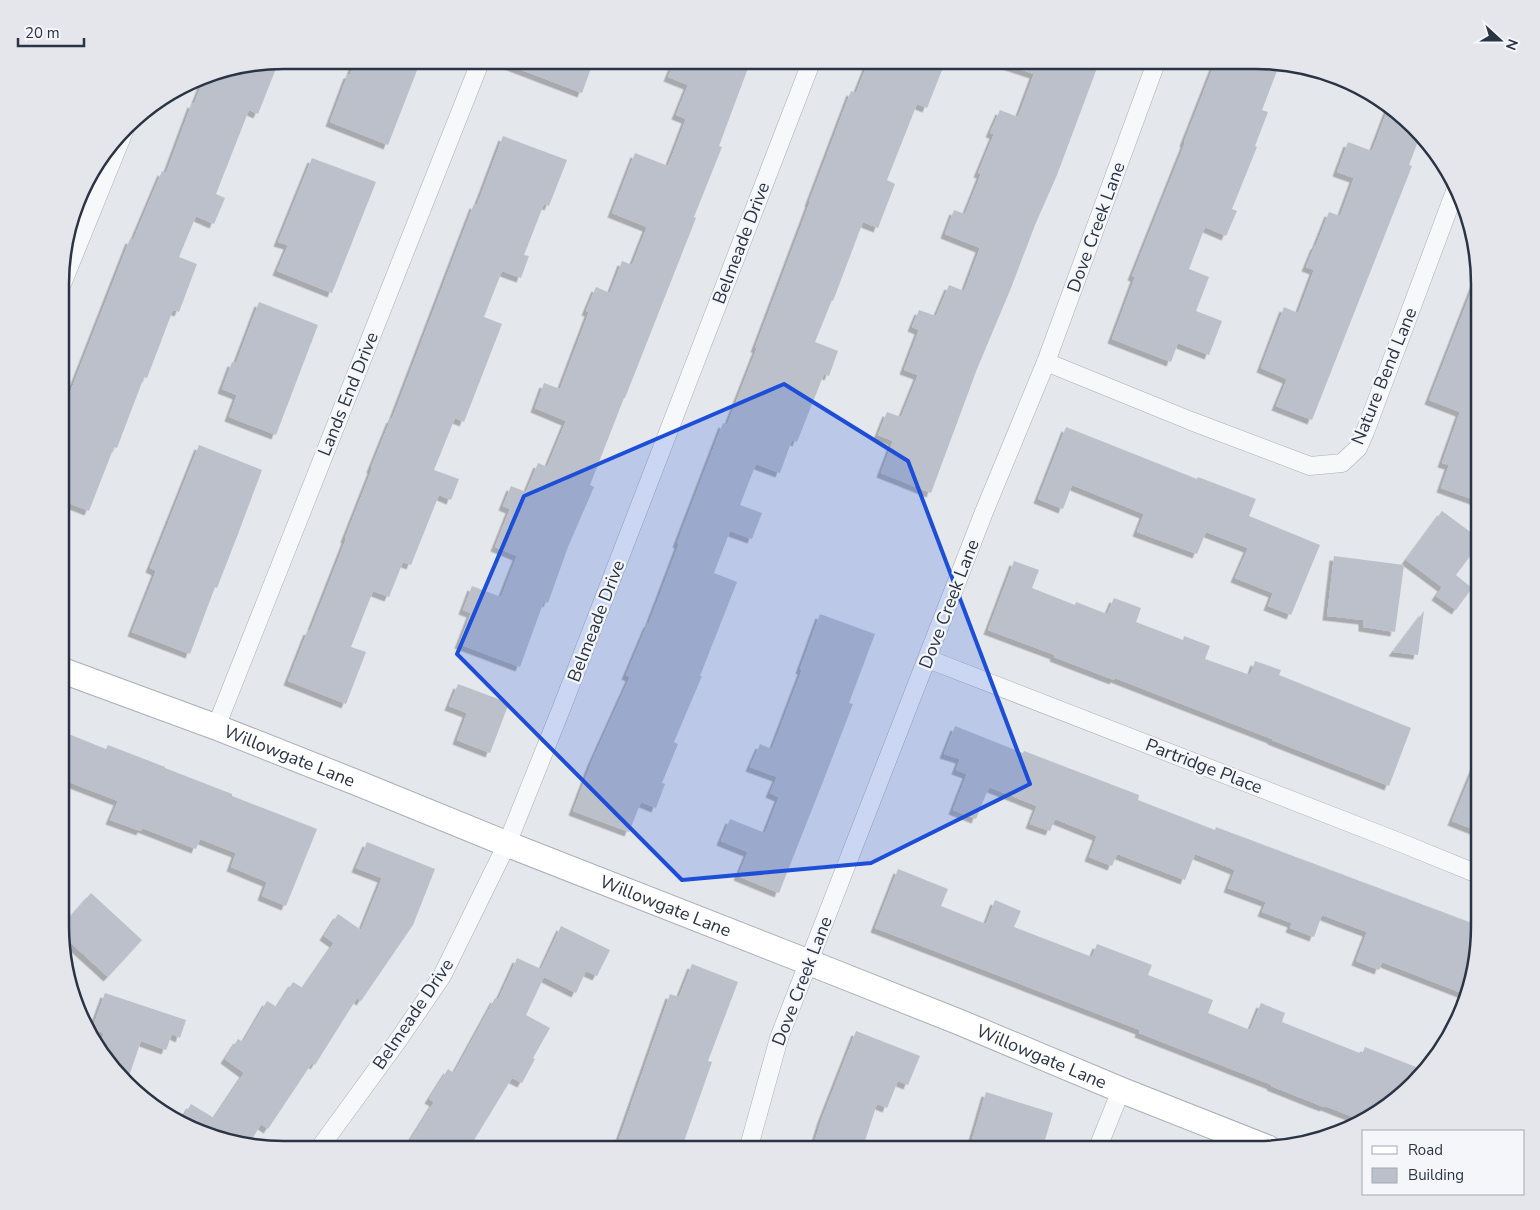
<svg xmlns="http://www.w3.org/2000/svg" width="1540" height="1210" font-family="'Nunito Sans',sans-serif">
  <style>
    .building { fill: #bbc0ca; filter: url(#shadow) }
    .lines { fill: none; stroke-linecap: round; stroke-linejoin: round }
    .street-casing { stroke: #a9aeb7; stroke-width: 19 }
    .secondary-casing { stroke: #a9aeb7; stroke-width: 27 }
    .street { stroke: #f7f8fa; stroke-width: 18 }
    .secondary { stroke: #fff; stroke-width: 25 }
    .marked { fill: #1d4ed8; fill-opacity: 0.2; stroke: #1d4ed8; stroke-width: 4; stroke-linejoin: round }
    .labels { text-anchor: middle; stroke-width: 4.5; stroke-linejoin: round; paint-order: stroke }
    .street-label { font-size: 18px; fill: #2b3445; stroke: #f4f6f9 }
    .rim { fill: none; stroke: #2b3445; stroke-width: 2.5 }
  </style>
  <defs>
    <filter id="shadow"><feDropShadow dx="-4.5" dy="4.5" stdDeviation="0" flood-color="#0004"/></filter>
  </defs>
  <rect width="100%" height="100%" fill="#e4e7ec"/>
  <g class="building">
    <path d="M 355,60 L 421,60 L 388,145 L 330,122 L 348,74 L 350,74 Z"/>
    <path d="M 501,60 L 594,60 L 582,93 L 501,62 Z"/>
    <path d="M 675,60 L 751,60 L 719,146 L 722,147 L 694,217 L 696,218 L 625,398 L 624,398 L 590,485 L 594,487 L 568,547 L 548,603 L 544,601 L 520,667 L 459,644 L 471,613 L 463,610 L 472,586 L 501,597 L 517,556 L 495,547 L 510,509 L 503,506 L 511,486 L 526,492 L 538,463 L 547,467 L 566,421 L 535,408 L 544,383 L 560,389 L 589,312 L 586,311 L 596,287 L 610,293 L 622,261 L 632,265 L 647,227 L 612,213 L 635,153 L 668,166 L 686,119 L 676,115 L 688,85 L 668,77 Z"/>
    <path d="M 869,60 L 946,60 L 927,108 L 917,104 L 887,180 L 895,184 L 878,228 L 863,222 L 833,301 L 832,300 L 815,342 L 838,351 L 829,376 L 824,374 L 797,442 L 792,440 L 780,473 L 756,464 L 740,505 L 762,513 L 752,539 L 730,531 L 714,573 L 737,582 L 700,676 L 702,676 L 674,742 L 678,744 L 662,783 L 665,784 L 656,808 L 641,802 L 629,832 L 573,811 L 592,761 L 630,677 L 626,675 L 648,623 L 649,623 L 679,544 L 677,543 L 723,423 L 727,425 L 757,348 L 755,348 L 810,202 L 809,202 L 851,91 L 856,93 Z"/>
    <path d="M 1002,60 L 1100,60 L 1057,175 L 1035,225 L 1011,288 L 977,369 L 931,493 L 881,473 L 893,441 L 878,435 L 887,412 L 901,417 L 918,375 L 904,370 L 919,330 L 912,327 L 919,310 L 936,316 L 949,285 L 964,291 L 980,248 L 945,234 L 954,210 L 965,214 L 981,174 L 978,173 L 994,134 L 990,133 L 1000,110 L 1018,117 L 1034,74 L 1001,63 Z"/>
    <path d="M 1216,60 L 1271,60 L 1280,63 L 1262,110 L 1268,112 L 1255,146 L 1257,147 L 1232,209 L 1237,211 L 1226,236 L 1205,227 L 1189,269 L 1209,277 L 1196,311 L 1222,321 L 1209,355 L 1178,343 L 1171,362 L 1112,339 L 1135,277 L 1132,276 L 1185,143 L 1184,142 Z"/>
    <path d="M 279,61 L 258,114 L 249,110 L 216,194 L 225,198 L 214,224 L 196,216 L 179,257 L 197,264 L 179,312 L 173,310 L 147,378 L 144,377 L 117,448 L 114,447 L 89,511 L 61,500 L 62,413 L 130,239 L 133,240 L 162,171 L 166,173 L 192,103 L 194,104 L 205,76 L 211,72 Z"/>
    <path d="M 1389,106 L 1404,116 L 1420,136 L 1409,165 L 1412,166 L 1312,420 L 1276,406 L 1287,379 L 1261,368 L 1284,307 L 1298,313 L 1314,270 L 1306,267 L 1315,245 L 1316,245 L 1329,212 L 1340,216 L 1354,178 L 1337,172 L 1348,142 L 1372,151 Z"/>
    <path d="M 503,136 L 567,160 L 549,206 L 544,204 L 524,255 L 529,256 L 521,278 L 502,271 L 484,317 L 502,324 L 464,422 L 455,418 L 434,470 L 459,479 L 451,500 L 439,495 L 411,565 L 403,562 L 389,597 L 373,591 L 351,647 L 366,652 L 346,704 L 288,681 L 308,630 L 310,631 L 346,539 L 345,538 L 372,469 L 371,468 L 391,418 L 392,419 L 474,204 L 477,205 Z"/>
    <path d="M 312,158 L 376,182 L 332,293 L 277,271 L 288,245 L 278,242 Z"/>
    <path d="M 1478,274 L 1480,283 L 1480,502 L 1441,488 L 1449,465 L 1442,463 L 1460,412 L 1429,400 Z"/>
    <path d="M 259,302 L 318,325 L 276,435 L 229,417 L 237,395 L 222,389 L 232,362 L 236,363 Z"/>
    <path d="M 1066,427 L 1197,479 L 1198,477 L 1256,499 L 1249,516 L 1320,545 L 1291,615 L 1268,606 L 1273,593 L 1235,578 L 1248,548 L 1206,532 L 1197,554 L 1137,532 L 1144,514 L 1072,485 L 1063,509 L 1038,499 Z"/>
    <path d="M 199,445 L 262,470 L 238,534 L 217,588 L 215,587 L 190,654 L 132,632 L 156,571 L 150,568 Z"/>
    <path d="M 1442,511 L 1480,539 L 1480,543 L 1456,575 L 1472,588 L 1456,610 L 1436,596 L 1442,587 L 1406,560 Z"/>
    <path d="M 1334,556 L 1404,565 L 1395,632 L 1363,627 L 1363,620 L 1327,616 Z"/>
    <path d="M 1014,561 L 1039,570 L 1032,588 L 1075,605 L 1076,602 L 1107,614 L 1114,598 L 1141,608 L 1136,622 L 1183,640 L 1184,636 L 1210,646 L 1205,659 L 1250,675 L 1255,661 L 1281,670 L 1279,675 L 1411,728 L 1389,786 L 1272,740 L 1272,739 L 1115,678 L 1114,680 L 1054,657 L 1055,655 L 988,630 Z"/>
    <path d="M 1424,611 L 1418,655 L 1393,652 Z"/>
    <path d="M 820,614 L 875,634 L 849,703 L 853,704 L 824,779 L 779,893 L 738,876 L 748,852 L 721,841 L 730,819 L 765,833 L 779,797 L 770,793 L 777,777 L 750,767 L 760,744 L 772,749 L 802,670 L 800,669 Z"/>
    <path d="M 458,684 L 509,703 L 490,753 L 457,740 L 467,713 L 449,706 Z"/>
    <path d="M 955,726 L 1023,753 L 1024,751 L 1139,795 L 1138,800 L 1215,830 L 1216,827 L 1480,926 L 1480,942 L 1467,995 L 1382,962 L 1379,970 L 1356,961 L 1367,932 L 1322,915 L 1314,937 L 1290,928 L 1292,923 L 1262,912 L 1266,902 L 1228,888 L 1235,870 L 1195,854 L 1185,880 L 1117,854 L 1112,866 L 1089,857 L 1097,836 L 1055,819 L 1050,831 L 1030,824 L 1037,806 L 989,787 L 976,819 L 953,810 L 967,774 L 956,770 L 960,759 L 944,754 Z"/>
    <path d="M 61,731 L 106,749 L 108,745 L 165,767 L 165,768 L 232,794 L 232,796 L 317,829 L 286,906 L 262,896 L 267,882 L 231,867 L 236,853 L 200,839 L 196,849 L 142,828 L 141,831 L 110,820 L 118,801 L 61,779 Z"/>
    <path d="M 1479,755 L 1480,756 L 1480,832 L 1452,821 Z"/>
    <path d="M 367,842 L 435,869 L 413,925 L 361,1001 L 357,998 L 315,1065 L 312,1063 L 268,1129 L 261,1124 L 251,1141 L 253,1143 L 252,1146 L 198,1133 L 180,1122 L 191,1104 L 214,1118 L 244,1073 L 225,1059 L 238,1039 L 243,1042 L 267,1001 L 277,1007 L 293,982 L 303,988 L 334,943 L 324,936 L 338,914 L 361,930 L 382,878 L 356,868 Z"/>
    <path d="M 898,869 L 948,889 L 941,906 L 986,924 L 995,900 L 1021,911 L 1014,927 L 1092,957 L 1097,944 L 1152,965 L 1148,975 L 1213,1000 L 1208,1013 L 1250,1030 L 1261,1003 L 1285,1013 L 1282,1022 L 1362,1054 L 1365,1047 L 1416,1067 L 1409,1085 L 1361,1120 L 1325,1106 L 1324,1107 L 1271,1086 L 1272,1085 L 1139,1033 L 1140,1030 L 875,928 Z"/>
    <path d="M 91,893 L 142,940 L 108,977 L 61,934 L 61,927 Z"/>
    <path d="M 561,926 L 610,950 L 597,976 L 586,971 L 576,993 L 544,977 L 526,1015 L 550,1028 L 533,1058 L 535,1059 L 522,1083 L 512,1078 L 468,1150 L 404,1150 L 434,1102 L 429,1099 L 448,1069 L 454,1073 L 495,998 L 498,1000 L 517,958 L 541,969 Z"/>
    <path d="M 692,964 L 738,982 L 708,1061 L 712,1062 L 681,1150 L 631,1150 L 617,1145 L 670,994 L 679,997 Z"/>
    <path d="M 105,993 L 186,1020 L 180,1038 L 172,1034 L 166,1050 L 141,1041 L 127,1082 L 99,1047 L 104,1033 L 92,1029 Z"/>
    <path d="M 856,1031 L 920,1056 L 908,1085 L 898,1081 L 887,1108 L 877,1104 L 862,1150 L 812,1150 L 822,1118 Z"/>
    <path d="M 986,1092 L 1053,1113 L 1042,1150 L 969,1150 Z"/>
  </g>
  <g class="lines">
    <g class="street-casing">
      <g id="street">
        <path d="M 62,284 L 125,129"/>
        <path d="M 1046,362 L 1191,421 L 1310,466 L 1342,463 L 1358,448 L 1365,432 L 1457,186"/>
        <path d="M 928,659 L 1399,842 L 1480,875"/>
        <path d="M 216,727 L 481,60"/>
        <path d="M 318,1150 L 399,1039 L 442,976 L 507,844 L 562,707 L 812,60"/>
        <path d="M 748,1150 L 779,1038 L 984,512 L 1046,362 L 1157,60"/>
        <path d="M 1097,1150 L 1121,1090"/>
      </g>
    </g>
    <g class="secondary-casing">
      <g id="secondary">
        <path id="s1" d="M 61,670 L 216,727 L 360,784 L 507,844 L 808,962 L 959,1022 L 1121,1090 L 1268,1148"/>
      </g>
    </g>
    <use href="#street" class="street"/>
    <use href="#secondary" class="secondary"/>
  </g>
  <path class="marked" d="M 784,384 L 908,461 L 1030,784 L 871,863 L 682,880 L 457,654 L 524,496 Z"/>
  <g class="labels">
    <g class="street-label">
      <text transform="translate(1096 227) rotate(-70)" y="6">Dove Creek Lane</text>
      <text transform="translate(741 243) rotate(-69)" y="6">Belmeade Drive</text>
      <text transform="translate(1384 376) rotate(-68)" y="6">Nature Bend Lane</text>
      <text transform="translate(348 394) rotate(-68)" y="6">Lands End Drive</text>
      <text transform="translate(949 604) rotate(-69)" y="6">Dove Creek Lane</text>
      <text transform="translate(596 621) rotate(-69)" y="6">Belmeade Drive</text>
      <text dy="6" stroke="none"><textPath href="#s1" startOffset="244">Willowgate Lane</textPath></text>
      <text transform="translate(1204 766) rotate(21)" y="6">Partridge Place</text>
      <text dy="6" stroke="none"><textPath href="#s1" startOffset="649">Willowgate Lane</textPath></text>
      <text transform="translate(802 981) rotate(-69)" y="6">Dove Creek Lane</text>
      <text transform="translate(413 1014) rotate(-56)" y="6">Belmeade Drive</text>
      <text dy="6" stroke="none"><textPath href="#s1" startOffset="1054">Willowgate Lane</textPath></text>
    </g>
  </g>
  <path d="M0 0H1540V1210H0ZM284 69H1256A215 215 0 0 1 1471 284V926A215 215 0 0 1 1256 1141H284A215 215 0 0 1 69 926V284A215 215 0 0 1 284 69Z" fill="#e4e6eb" fill-rule="evenodd"/>
  <path class="rim" d="M284 69H1256A215 215 0 0 1 1471 284V926A215 215 0 0 1 1256 1141H284A215 215 0 0 1 69 926V284A215 215 0 0 1 284 69Z"/>
  <rect x="1362" y="1130" width="162" height="65" fill="#f4f6f9" stroke="#a4a8b1"/>
  <rect x="1372" y="1146" width="25" height="8" fill="#ffffff" stroke="#a4a8b1"/>
  <text x="1408" y="1155" font-size="15" fill="#2b3445">Road</text>
  <rect x="1372" y="1168" width="25" height="15" fill="#bbc0ca" stroke="#a4a8b1"/>
  <text x="1408" y="1180" font-size="15" fill="#2b3445">Building</text>
  <g transform="translate(1500 40) rotate(111)" stroke="#f4f6f9" stroke-width="4" paint-order="stroke">
  <path d="M0-4L9 19L0 12L-9 19Z" fill="#2b3445"/>
  <text y="-8" font-size="14" font-weight="bold" text-anchor="middle" fill="#2b3445">N</text>
  </g>
  <path d="M18 38v8h66v-8" fill="none" stroke="#2b3445" stroke-width="2.5"/>
  <text x="25" y="38" font-size="15" fill="#2b3445" stroke="#f4f6f9" stroke-width="4" paint-order="stroke">20 m</text>
</svg>
